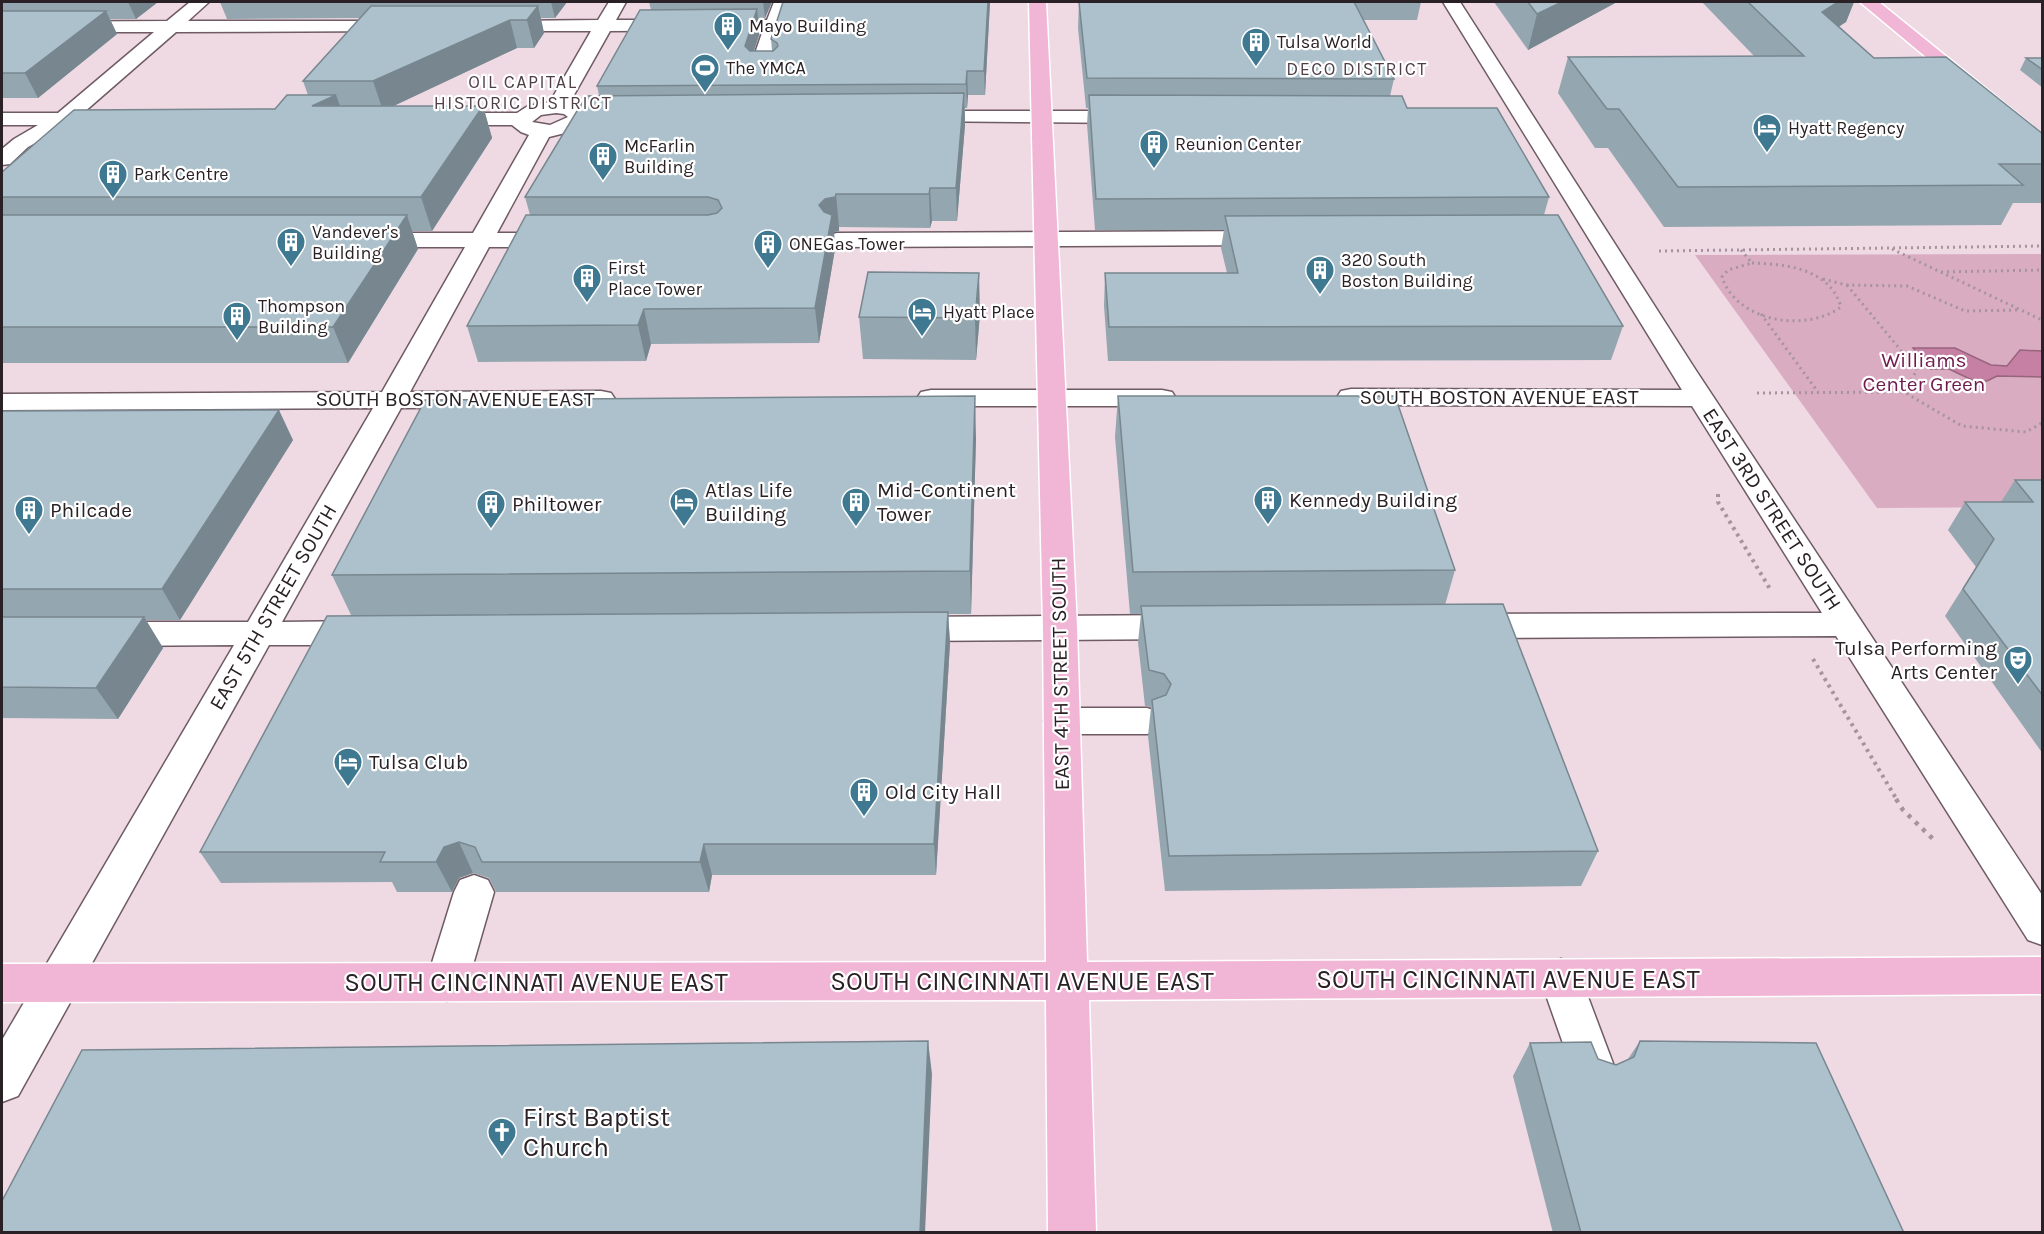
<svg xmlns="http://www.w3.org/2000/svg" width="2044" height="1234" font-family="Karla,sans-serif">
  <style>
    .green { fill: #d9acc2 }
    .water { fill: #c680a4; stroke: #97647e; stroke-width: 1.5 }
    .lines { fill: none; stroke-linecap: round; stroke-linejoin: round }
    .minor-casing { stroke: #6e5b64; stroke-width: 3 }
    .major-casing { stroke: #fff; stroke-width: 3 }
    .path-far2 { stroke: #a5949c; stroke-width: 3; stroke-dasharray: 2 4; stroke-linecap: butt }
    .path-far1 { stroke: #a5949c; stroke-width: 4; stroke-dasharray: 3 4.5; stroke-linecap: butt }
    .path { stroke: #a5949c; stroke-width: 4.5; stroke-dasharray: 4 6; stroke-linecap: butt }
    .minor { fill: #fff; fill-rule: evenodd }
    .major { fill: #f1b5d5; fill-rule: evenodd }
    .wall { fill: #94a6af }
    .shaded-wall { fill: #78878f }
    .building { fill: #acc1cc; stroke: #78878f; stroke-width: 1.5 }
    .labels { text-anchor: middle; stroke-width: 4.5; stroke-linejoin: round; paint-order: stroke }
    .far-poi-label { font-size: 18px; fill: #292125; stroke: #fff; text-anchor: start }
    .far-neighbourhood-label { font-size: 18px; letter-spacing: 1.5px; fill: #4f3e46; stroke: #fff }
    .park-label { font-size: 21px; fill: #6f1b4e; stroke: #fff }
    .street-label { font-size: 21px; fill: #292125; stroke: #fff }
    .poi-label { font-size: 21px; fill: #292125; stroke: #fff; text-anchor: start }
    .near-street-label { font-size: 26px; fill: #292125; stroke: #fff }
    .near-poi-label { font-size: 26px; fill: #292125; stroke: #fff; text-anchor: start }
  </style>
  <rect width="100%" height="100%" fill="#efd9e3"/>
  <path class="green" d="M 2042,254 L 2042,507 L 1877,508 L 1695,255 Z"/>
  <path class="water" d="M 1913,348 L 1955,348 L 1991,365 L 2007,366 L 2020,350 L 2042,351 L 2042,377 L 1997,376 L 1987,381 L 1972,380 L 1949,369 L 1930,369 Z"/>
  <g class="lines">
    <g class="minor-casing">
      <g id="minor">
        <path d="M 190,2 L 209,2 L 188,21 L 396,21 L 402,22 L 405,26 L 402,30 L 396,31 L 176,32 L 83,113 L 115,115 L 118,119 L 115,123 L 68,125 L 28,147 L 10,164 L 2,165 L 2,149 L 14,139 L 38,125 L 2,125 L 2,113 L 58,113 L 154,32 L 2,32 L 2,22 L 167,21 Z"/>
        <path d="M 609,2 L 626,2 L 616,20 L 767,20 L 774,2 L 790,2 L 771,63 L 779,68 L 776,72 L 753,72 L 750,68 L 763,30 L 610,31 L 570,102 L 585,110 L 588,119 L 573,131 L 549,137 L 497,233 L 558,233 L 566,235 L 570,240 L 566,245 L 558,247 L 489,247 L 410,392 L 601,391 L 611,393 L 615,399 L 611,405 L 601,407 L 401,408 L 282,622 L 363,621 L 375,625 L 380,633 L 375,641 L 363,645 L 269,645 L 18,1096 L 2,1102 L 2,1040 L 234,645 L 111,646 L 99,642 L 94,634 L 99,626 L 111,622 L 248,622 L 373,408 L 2,410 L 2,394 L 382,392 L 465,247 L 369,247 L 361,245 L 357,240 L 361,235 L 369,233 L 473,233 L 529,135 L 521,132 L 512,125 L 441,125 L 434,123 L 431,119 L 434,115 L 441,113 L 517,113 L 528,106 L 550,102 L 591,31 L 498,31 L 492,30 L 489,26 L 492,22 L 498,21 L 598,20 ZM 556,113 L 564,114 L 568,117 L 550,125 L 532,122 L 541,115 Z"/>
        <path d="M 1443,2 L 1460,2 L 1695,369 L 2042,895 L 2042,945 L 2028,940 L 1836,636 L 1467,638 L 1455,634 L 1450,626 L 1455,618 L 1467,614 L 1822,613 L 1692,406 L 1351,405 L 1341,403 L 1337,397 L 1341,391 L 1351,389 L 1682,390 Z"/>
        <path d="M 920,111 L 1132,111 L 1139,113 L 1142,117 L 1139,121 L 1132,123 L 913,121 L 910,117 L 913,113 Z"/>
        <path d="M 1267,231 L 1275,233 L 1279,238 L 1275,243 L 1267,245 L 837,247 L 829,245 L 825,240 L 829,235 L 837,233 Z"/>
        <path d="M 931,390 L 1162,390 L 1172,392 L 1176,398 L 1172,404 L 1162,406 L 931,406 L 921,404 L 917,398 L 921,392 Z"/>
        <path d="M 1185,615 L 1197,619 L 1202,627 L 1197,635 L 1185,639 L 903,641 L 891,637 L 886,629 L 891,621 L 903,617 Z"/>
        <path d="M 1062,708 L 1147,708 L 1160,712 L 1165,721 L 1160,730 L 1147,734 L 1062,734 L 1049,730 L 1044,721 L 1049,712 Z"/>
        <path d="M 474,875 L 488,880 L 494,892 L 468,982 L 462,995 L 447,1001 L 432,995 L 426,982 L 454,892 L 460,880 Z"/>
        <path d="M 1561,959 L 1576,965 L 1617,1074 L 1611,1089 L 1595,1095 L 1579,1089 L 1540,978 L 1546,965 Z"/>
      </g>
    </g>
    <g class="major-casing">
      <g id="major">
        <path d="M 1029,2 L 1046,2 L 1077,627 L 1087,962 L 2042,957 L 2042,994 L 1089,1000 L 1096,1232 L 1048,1232 L 1046,1000 L 2,1002 L 2,964 L 1046,962 L 1043,627 Z"/>
        <path d="M 1860,2 L 1879,2 L 2042,134 L 2042,150 L 2035,148 Z"/>
      </g>
    </g>
    <g class="path-far2">
      <path d="M 1892,249 L 2042,320"/>
      <path d="M 1741,250 L 1752,263"/>
      <path d="M 1659,251 L 2042,246"/>
      <path d="M 1752,263 C 1787,264 1830,269 1841,307 C 1805,333 1737,322 1722,277 L 1728,270 Z"/>
      <path d="M 1941,272 L 2041,270 L 2042,272"/>
      <path d="M 1823,279 L 1846,285 L 1907,286 L 1965,311 L 2021,310"/>
      <path d="M 1847,285 L 1917,370 L 1904,392"/>
      <path d="M 1761,314 L 1818,392"/>
      <path d="M 1757,393 L 1904,392 L 1962,426 L 2026,432 L 2042,423"/>
    </g>
    <g class="path-far1">
      <path d="M 1718,494 L 1718,502 L 1770,589"/>
      <path d="M 1813,659 L 1897,800"/>
    </g>
    <path class="path" d="M 1896,799 L 1903,810 L 1933,839"/>
    <use href="#minor" class="minor"/>
    <use href="#major" class="major"/>
  </g>
  <g class="wall">
    <path d="M 2,2 L 158,2 L 136,19 L 110,19 L 117,34 L 38,98 L 2,98 Z"/>
    <path d="M 220,2 L 567,2 L 555,18 L 541,18 L 544,33 L 534,48 L 517,48 L 393,106 L 483,106 L 492,138 L 432,231 L 412,231 L 418,249 L 348,363 L 2,363 L 2,172 L 275,109 L 308,95 L 303,81 L 360,18 L 227,19 Z"/>
    <path d="M 649,2 L 772,2 L 765,18 L 758,18 L 760,32 L 754,51 L 772,51 L 771,39 L 990,2 L 985,95 L 968,95 L 967,108 L 965,108 L 965,125 L 957,221 L 932,221 L 930,228 L 839,227 L 839,231 L 834,232 L 835,249 L 819,343 L 651,344 L 646,361 L 478,362 L 467,326 L 530,215 L 525,197 L 599,95 L 597,86 L 651,10 Z"/>
    <path d="M 1079,2 L 1421,2 L 1417,20 L 1363,20 L 1394,79 L 1390,96 L 1549,197 L 1544,215 L 1623,326 L 1611,360 L 1108,361 L 1104,306 L 1105,273 L 1227,273 L 1221,248 L 1224,230 L 1095,230 L 1087,124 L 1088,108 L 1086,108 L 1078,28 Z"/>
    <path d="M 1494,2 L 1617,2 L 1528,50 Z"/>
    <path d="M 1702,2 L 1854,2 L 1846,22 L 1839,26 L 1874,58 L 2043,134 L 2043,203 L 2013,203 L 2001,225 L 1664,227 L 1608,148 L 1595,148 L 1558,93 L 1568,57 L 1754,56 Z"/>
    <path d="M 2026,58 L 2043,58 L 2043,88 L 2020,70 Z"/>
    <path d="M 980,314 L 976,360 L 863,359 L 859,317 Z"/>
    <path d="M 1118,396 L 1455,570 L 1445,605 L 1598,851 L 1581,886 L 1165,891 L 1148,736 L 1151,707 L 1145,706 L 1138,642 L 1141,614 L 1130,614 L 1115,437 Z"/>
    <path d="M 2,411 L 293,440 L 180,620 L 146,620 L 163,648 L 118,719 L 2,718 Z"/>
    <path d="M 976,438 L 971,614 L 948,614 L 950,643 L 936,875 L 712,875 L 709,892 L 496,892 L 489,878 L 473,873 L 459,878 L 452,892 L 397,892 L 392,882 L 221,883 L 200,852 L 351,615 L 332,575 Z"/>
    <path d="M 2015,480 L 2043,480 L 2043,754 L 1945,616 L 1976,567 L 1948,530 L 1965,502 L 2001,502 Z"/>
    <path d="M 1640,1041 L 1904,1233 L 1553,1233 L 1513,1076 L 1530,1043 L 1598,1059 L 1616,1065 L 1628,1059 Z"/>
  </g>
  <g class="shaded-wall">
    <path d="M 128,2 L 158,2 L 136,19 Z"/>
    <path d="M 551,2 L 567,2 L 555,18 Z"/>
    <path d="M 763,2 L 772,2 L 765,18 Z"/>
    <path d="M 988,2 L 990,2 L 985,95 L 984,71 Z"/>
    <path d="M 1562,2 L 1617,2 L 1528,50 L 1537,14 Z"/>
    <path d="M 1838,2 L 1854,2 L 1846,22 L 1808,47 L 1822,12 Z"/>
    <path d="M 538,6 L 544,33 L 534,48 L 527,20 Z"/>
    <path d="M 757,9 L 760,32 L 748,69 L 745,46 Z"/>
    <path d="M 106,11 L 117,34 L 38,98 L 25,73 Z"/>
    <path d="M 510,20 L 517,48 L 383,111 L 373,81 Z"/>
    <path d="M 967,71 L 968,95 L 967,108 L 966,84 Z"/>
    <path d="M 964,93 L 965,125 L 957,221 L 956,188 Z"/>
    <path d="M 336,95 L 348,127 L 312,106 Z"/>
    <path d="M 483,106 L 492,138 L 432,231 L 421,197 Z"/>
    <path d="M 930,188 L 932,221 L 930,228 L 929,194 Z"/>
    <path d="M 836,194 L 839,227 L 839,231 L 834,232 L 835,249 L 819,343 L 815,308 L 819,205 L 825,199 Z"/>
    <path d="M 407,215 L 418,249 L 348,363 L 333,327 Z"/>
    <path d="M 979,273 L 980,314 L 976,360 L 975,318 Z"/>
    <path d="M 644,309 L 651,344 L 646,361 L 638,325 Z"/>
    <path d="M 975,396 L 976,438 L 971,614 L 970,571 Z"/>
    <path d="M 279,410 L 293,440 L 180,620 L 162,589 Z"/>
    <path d="M 948,612 L 950,643 L 936,875 L 934,844 Z"/>
    <path d="M 144,617 L 163,648 L 118,719 L 96,688 Z"/>
    <path d="M 459,842 L 473,873 L 459,878 L 452,892 L 436,862 L 444,847 Z"/>
    <path d="M 704,844 L 712,875 L 709,892 L 700,862 Z"/>
    <path d="M 928,1041 L 932,1074 L 925,1233 L 920,1233 Z"/>
  </g>
  <g class="building">
    <path d="M 783,2 L 988,2 L 984,71 L 967,71 L 966,84 L 597,86 L 640,10 L 757,9 L 745,46 L 750,51 L 773,51 L 778,46 L 777,43 L 771,39 Z"/>
    <path d="M 1079,2 L 1354,2 L 1394,79 L 1087,78 Z"/>
    <path d="M 1528,2 L 1562,2 L 1537,14 Z"/>
    <path d="M 1748,2 L 1838,2 L 1822,12 L 1874,58 L 1946,57 L 2043,134 L 2043,164 L 1999,164 L 2023,185 L 1678,187 L 1619,109 L 1607,109 L 1568,57 L 1804,56 Z"/>
    <path d="M 371,6 L 538,6 L 527,20 L 510,20 L 373,81 L 303,81 Z"/>
    <path d="M 2,11 L 106,11 L 25,73 L 2,73 Z"/>
    <path d="M 2026,58 L 2043,58 L 2043,70 Z"/>
    <path d="M 964,93 L 956,188 L 930,188 L 929,194 L 836,194 L 835,197 L 825,199 L 819,205 L 824,212 L 832,215 L 815,308 L 644,309 L 638,325 L 467,326 L 526,215 L 708,215 L 717,213 L 722,208 L 718,200 L 708,197 L 525,197 L 586,96 Z"/>
    <path d="M 287,95 L 336,95 L 312,106 L 483,106 L 421,197 L 2,197 L 2,172 L 74,110 L 275,109 Z"/>
    <path d="M 1089,95 L 1402,96 L 1407,108 L 1497,108 L 1549,197 L 1096,199 Z"/>
    <path d="M 2,215 L 407,215 L 333,327 L 2,327 Z"/>
    <path d="M 1558,215 L 1623,326 L 1109,327 L 1105,273 L 1238,273 L 1225,216 Z"/>
    <path d="M 868,272 L 979,273 L 975,318 L 859,317 Z"/>
    <path d="M 975,396 L 970,571 L 332,575 L 425,400 Z"/>
    <path d="M 1118,396 L 1395,396 L 1455,570 L 1133,572 Z"/>
    <path d="M 279,410 L 162,589 L 2,589 L 2,411 Z"/>
    <path d="M 2015,480 L 2043,480 L 2043,696 L 1963,589 L 1994,539 L 1965,502 L 2033,502 Z"/>
    <path d="M 1503,604 L 1598,851 L 1169,856 L 1152,700 L 1166,695 L 1171,684 L 1164,674 L 1149,670 L 1141,606 Z"/>
    <path d="M 948,612 L 934,844 L 704,844 L 700,862 L 482,862 L 475,847 L 459,842 L 444,847 L 436,862 L 380,862 L 385,852 L 200,852 L 327,616 Z"/>
    <path d="M 2,617 L 144,617 L 96,688 L 2,687 Z"/>
    <path d="M 928,1041 L 920,1233 L 2,1233 L 2,1201 L 82,1050 Z"/>
    <path d="M 1640,1041 L 1816,1043 L 1904,1233 L 1581,1233 L 1530,1043 L 1591,1042 L 1598,1059 L 1616,1065 L 1634,1057 Z"/>
  </g>
  <defs>
    <g id="building-pin" transform="scale(1.5)"><path d="M0 17L-7.5 6A9.5 9.5 0 1 1 7.5 6Z" fill="#3e7891" stroke="#fff"/><path d="M-4-6H4V6H1V3H-1V6H-4ZM-2.5-4.3h1.7v1.8h-1.7ZM.8-4.3h1.7v1.8H.8ZM-2.5-1h1.7V.8h-1.7ZM.8-1h1.7V.8H.8Z" fill="#fff"/></g>
    <g id="stadium-pin" transform="scale(1.5)"><path d="M0 17L-7.5 6A9.5 9.5 0 1 1 7.5 6Z" fill="#3e7891" stroke="#fff"/><path d="M0-5a6.5 5 0 1 0 0 10a6.5 5 0 1 0 0-10ZM-3.5-1.8h7v3.6h-7Z" fill="#fff"/></g>
    <g id="hotel-pin" transform="scale(1.5)"><path d="M0 17L-7.5 6A9.5 9.5 0 1 1 7.5 6Z" fill="#3e7891" stroke="#fff"/><path d="M-6-4.5h1.5V1H6V5H4.5V3h-9V5H-6ZM-4 0a1.8 1.8 0 1 1 3.6 0ZM.5 0V-2.5h3Q6-2.5 6 0Z" fill="#fff"/></g>
    <g id="theatre-pin" transform="scale(1.5)"><path d="M0 17L-7.5 6A9.5 9.5 0 1 1 7.5 6Z" fill="#3e7891" stroke="#fff"/><path d="M-5-5.5Q0-4 5-5.5V0Q5 5 0 6Q-5 5-5 0ZM-3.3-2.5H-1v1.5H-3.3ZM1-2.5H3.3v1.5H1ZM-2.8 1Q0 5.5 2.8 1Z" fill="#fff"/></g>
    <g id="church-pin" transform="scale(1.5)"><path d="M0 17L-7.5 6A9.5 9.5 0 1 1 7.5 6Z" fill="#3e7891" stroke="#fff"/><path d="M-1.2-6h2.4v3.5h3.3v2.4h-3.3V6h-2.4V-.1h-3.3v-2.4h3.3Z" fill="#fff"/></g>
  </defs>
  <g fill-rule="evenodd">
    <use href="#building-pin" x="728" y="26"/>
    <use href="#building-pin" x="1256" y="42"/>
    <use href="#stadium-pin" x="705" y="68"/>
    <use href="#hotel-pin" x="1767" y="128"/>
    <use href="#building-pin" x="1154" y="144"/>
    <use href="#building-pin" x="603" y="156"/>
    <use href="#building-pin" x="113" y="174"/>
    <use href="#building-pin" x="291" y="242"/>
    <use href="#building-pin" x="768" y="244"/>
    <use href="#building-pin" x="1320" y="270"/>
    <use href="#building-pin" x="587" y="278"/>
    <use href="#hotel-pin" x="922" y="312"/>
    <use href="#building-pin" x="237" y="316"/>
    <use href="#building-pin" x="1268" y="500"/>
    <use href="#hotel-pin" x="684" y="502"/>
    <use href="#building-pin" x="856" y="502"/>
    <use href="#building-pin" x="491" y="504"/>
    <use href="#building-pin" x="29" y="510"/>
    <use href="#theatre-pin" x="2018" y="660"/>
    <use href="#hotel-pin" x="348" y="762"/>
    <use href="#building-pin" x="864" y="792"/>
    <use href="#church-pin" x="502" y="1132"/>
  </g>
  <g class="labels">
    <g class="far-poi-label">
      <text x="749" y="32">Mayo Building</text>
      <text x="1277" y="48">Tulsa World</text>
      <text x="726" y="74">The YMCA</text>
      <text x="1788" y="134">Hyatt Regency</text>
      <text x="1175" y="150">Reunion Center</text>
      <text x="624" y="152">McFarlin<tspan x="624" dy="21">Building</tspan></text>
      <text x="134" y="180">Park Centre</text>
      <text x="312" y="238">Vandever's<tspan x="312" dy="21">Building</tspan></text>
      <text x="789" y="250">ONEGas Tower</text>
      <text x="1341" y="266">320 South<tspan x="1341" dy="21">Boston Building</tspan></text>
      <text x="608" y="274">First<tspan x="608" dy="21">Place Tower</tspan></text>
      <text x="258" y="312">Thompson<tspan x="258" dy="21">Building</tspan></text>
      <text x="943" y="318">Hyatt Place</text>
    </g>
    <g class="far-neighbourhood-label">
      <text x="1357" y="75">DECO DISTRICT</text>
      <text x="523" y="88">OIL CAPITAL<tspan x="523" dy="21">HISTORIC DISTRICT</tspan></text>
    </g>
    <g class="park-label">
      <text x="1924" y="367">Williams<tspan x="1924" dy="24">Center Green</tspan></text>
    </g>
    <g class="street-label">
      <text x="1499" y="404">SOUTH BOSTON AVENUE EAST</text>
      <text x="455" y="406">SOUTH BOSTON AVENUE EAST</text>
      <text transform="translate(1772 509) rotate(57)" y="7">EAST 3RD STREET SOUTH</text>
      <text transform="translate(273 607) rotate(-60)" y="7">EAST 5TH STREET SOUTH</text>
      <text transform="translate(1060 674) rotate(-91)" y="7">EAST 4TH STREET SOUTH</text>
    </g>
    <g class="poi-label">
      <text x="705" y="497">Atlas Life<tspan x="705" dy="24">Building</tspan></text>
      <text x="877" y="497">Mid-Continent<tspan x="877" dy="24">Tower</tspan></text>
      <text x="1289" y="507">Kennedy Building</text>
      <text x="512" y="511">Philtower</text>
      <text x="50" y="517">Philcade</text>
      <text x="1997" y="655" text-anchor="end">Tulsa Performing<tspan x="1997" dy="24">Arts Center</tspan></text>
      <text x="369" y="769">Tulsa Club</text>
      <text x="885" y="799">Old City Hall</text>
    </g>
    <g class="near-street-label">
      <text x="1508" y="988">SOUTH CINCINNATI AVENUE EAST</text>
      <text x="1022" y="990">SOUTH CINCINNATI AVENUE EAST</text>
      <text x="536" y="991">SOUTH CINCINNATI AVENUE EAST</text>
    </g>
    <g class="near-poi-label">
      <text x="523" y="1126">First Baptist<tspan x="523" dy="30">Church</tspan></text>
    </g>
  </g>
  <rect width="2044" height="1234" fill="none" stroke="#292125" stroke-width="6"/>
</svg>
